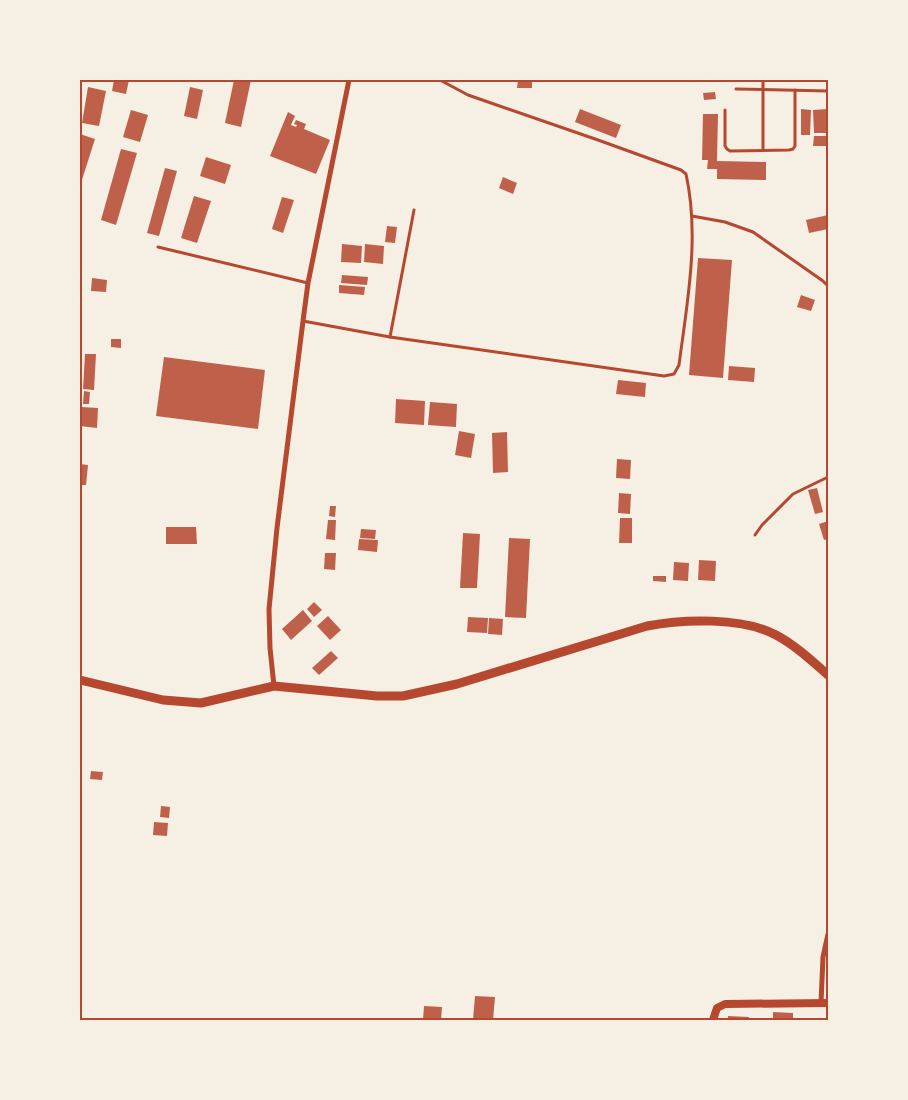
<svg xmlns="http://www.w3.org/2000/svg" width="908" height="1100" font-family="Signika,sans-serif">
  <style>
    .building { fill: #bf614a }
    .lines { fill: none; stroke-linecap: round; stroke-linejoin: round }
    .service { stroke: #b5482f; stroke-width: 3 }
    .minor { stroke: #b5482f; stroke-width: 5 }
    .tertiary { stroke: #b5482f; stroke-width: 8 }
    .secondary { stroke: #b5482f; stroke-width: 9 }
    .neatline { fill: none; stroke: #b5482f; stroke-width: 2 }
  </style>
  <rect width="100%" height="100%" fill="#f6efe4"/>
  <g class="building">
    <path d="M 114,80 L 129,80 L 126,94 L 112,91 Z"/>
    <path d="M 234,80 L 251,80 L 241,127 L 225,123 Z"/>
    <path d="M 518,80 L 532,80 L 532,88 L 517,88 Z"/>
    <path d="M 88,87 L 106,91 L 99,126 L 82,123 Z"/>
    <path d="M 190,87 L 203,90 L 197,119 L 184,116 Z"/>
    <path d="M 715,92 L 716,99 L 704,100 L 703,93 Z"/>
    <path d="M 580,109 L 621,125 L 616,138 L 575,122 Z"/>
    <path d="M 801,109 L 811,110 L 810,135 L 801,135 Z"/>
    <path d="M 828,109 L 828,133 L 814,133 L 813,110 Z"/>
    <path d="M 131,110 L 148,115 L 140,142 L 123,137 Z"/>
    <path d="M 288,112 L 295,116 L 291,125 L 296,127 L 297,125 L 294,124 L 296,120 L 306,124 L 304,129 L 330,140 L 316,174 L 270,156 Z"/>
    <path d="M 703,114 L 718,114 L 717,161 L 766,162 L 766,180 L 717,179 L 717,169 L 707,169 L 708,160 L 702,160 Z"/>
    <path d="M 80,134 L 95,139 L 80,186 Z"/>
    <path d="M 814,136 L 828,136 L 828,146 L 813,146 Z"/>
    <path d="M 121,149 L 137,153 L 116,225 L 101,220 Z"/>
    <path d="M 206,157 L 231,165 L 225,184 L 200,176 Z"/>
    <path d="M 165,168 L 177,171 L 159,236 L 147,233 Z"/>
    <path d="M 503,177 L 517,183 L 513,194 L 499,188 Z"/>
    <path d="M 194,196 L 211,201 L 197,243 L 181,238 Z"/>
    <path d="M 282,197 L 294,200 L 283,233 L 272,229 Z"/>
    <path d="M 828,215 L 828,229 L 809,233 L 806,220 Z"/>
    <path d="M 387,226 L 397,227 L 395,243 L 385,242 Z"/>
    <path d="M 342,244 L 362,246 L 361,263 L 341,262 Z"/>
    <path d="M 365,244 L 384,246 L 383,264 L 364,262 Z"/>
    <path d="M 698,258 L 732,260 L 723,378 L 689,375 Z"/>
    <path d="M 342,275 L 368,277 L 367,285 L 341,283 Z"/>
    <path d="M 92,278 L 107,280 L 106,292 L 91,291 Z"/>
    <path d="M 339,285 L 365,287 L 364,295 L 339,293 Z"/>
    <path d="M 801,295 L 815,300 L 811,311 L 797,307 Z"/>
    <path d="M 111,339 L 121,339 L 121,348 L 111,347 Z"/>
    <path d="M 85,354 L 96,354 L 94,390 L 83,389 Z"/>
    <path d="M 164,357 L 265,370 L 258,429 L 156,416 Z"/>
    <path d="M 729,366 L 755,368 L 754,382 L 728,380 Z"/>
    <path d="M 618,380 L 646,383 L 645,397 L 616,394 Z"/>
    <path d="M 84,391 L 90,392 L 89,404 L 83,404 Z"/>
    <path d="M 396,399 L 425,401 L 424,425 L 395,423 Z"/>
    <path d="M 430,402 L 457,404 L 456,427 L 428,425 Z"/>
    <path d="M 82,407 L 98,408 L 97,428 L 80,426 Z"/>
    <path d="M 459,431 L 475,434 L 471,458 L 455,455 Z"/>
    <path d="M 507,432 L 508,472 L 493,473 L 492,433 Z"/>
    <path d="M 617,459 L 631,460 L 630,479 L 616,478 Z"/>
    <path d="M 80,464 L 88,465 L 86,485 L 80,485 Z"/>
    <path d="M 817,488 L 823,512 L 815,514 L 808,490 Z"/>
    <path d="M 619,493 L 631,494 L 630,514 L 618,513 Z"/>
    <path d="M 330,506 L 336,506 L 335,517 L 329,516 Z"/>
    <path d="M 620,518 L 632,518 L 632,543 L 619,543 Z"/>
    <path d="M 328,520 L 336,520 L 335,540 L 326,539 Z"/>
    <path d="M 828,521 L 828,539 L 824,540 L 819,524 Z"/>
    <path d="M 166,527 L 196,527 L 197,544 L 166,544 Z"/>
    <path d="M 361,529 L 376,530 L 375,539 L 360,538 Z"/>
    <path d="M 463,533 L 480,534 L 477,588 L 460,588 Z"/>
    <path d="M 509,538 L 530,539 L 526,618 L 505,617 Z"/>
    <path d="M 359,539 L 378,540 L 377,552 L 358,550 Z"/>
    <path d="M 325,553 L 336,553 L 335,570 L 324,569 Z"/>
    <path d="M 699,560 L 716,561 L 715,581 L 698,580 Z"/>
    <path d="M 674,562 L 689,563 L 688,581 L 673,580 Z"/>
    <path d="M 653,576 L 666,576 L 666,582 L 653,581 Z"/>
    <path d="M 314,602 L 322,610 L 314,617 L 307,609 Z"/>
    <path d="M 303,610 L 312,621 L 291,640 L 282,629 Z"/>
    <path d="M 328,616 L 341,630 L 330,640 L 317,626 Z"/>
    <path d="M 468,617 L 488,618 L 487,633 L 467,632 Z"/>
    <path d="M 489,618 L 503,619 L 502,635 L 488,634 Z"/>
    <path d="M 331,651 L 338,658 L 319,675 L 312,668 Z"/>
    <path d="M 91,771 L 103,772 L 102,780 L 90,779 Z"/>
    <path d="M 161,806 L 170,807 L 169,818 L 160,817 Z"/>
    <path d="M 154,822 L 168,823 L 167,836 L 153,835 Z"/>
    <path d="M 475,996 L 495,997 L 493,1020 L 473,1020 Z"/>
    <path d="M 424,1006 L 442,1007 L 441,1020 L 423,1020 Z"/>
    <path d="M 773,1012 L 793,1013 L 793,1020 L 773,1020 Z"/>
    <path d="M 728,1016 L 749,1017 L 749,1020 L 728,1020 Z"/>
  </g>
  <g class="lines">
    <g class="service">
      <path d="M 763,80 L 763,150"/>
      <path d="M 736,89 L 828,91"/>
      <path d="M 725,110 L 725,146 L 727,149 L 730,151 L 789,150 L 793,149 L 795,146 L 795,90"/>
      <path d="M 692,216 L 725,222 L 753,232 L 823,281 L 828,286"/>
      <path d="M 158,247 L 308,283"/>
      <path d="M 303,321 L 390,337 L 664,376 L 674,374 L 679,365 C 687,303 700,237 686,174 L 681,170 L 598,140 L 468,95 L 440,80"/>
      <path d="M 390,337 L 414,210"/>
      <path d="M 755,535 L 762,525 L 793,494 L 828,477"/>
    </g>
    <g class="minor">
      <path d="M 274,686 L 270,648 L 269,609 L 277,528 L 303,321 L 308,283 L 349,80"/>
      <path d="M 821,1003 L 823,957 L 828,934"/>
    </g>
    <path class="tertiary" d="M 713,1020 L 717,1008 L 725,1004 L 828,1003"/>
    <path class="secondary" d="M 80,680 L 163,700 L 201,703 L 274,686 L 377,696 L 403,696 L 457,684 L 647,626 C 683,619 743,617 776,635 C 795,645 812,661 828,675"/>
  </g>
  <rect width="908" height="1100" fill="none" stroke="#f6efe4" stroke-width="162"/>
  <rect x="81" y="81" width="746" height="938" class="neatline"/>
</svg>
